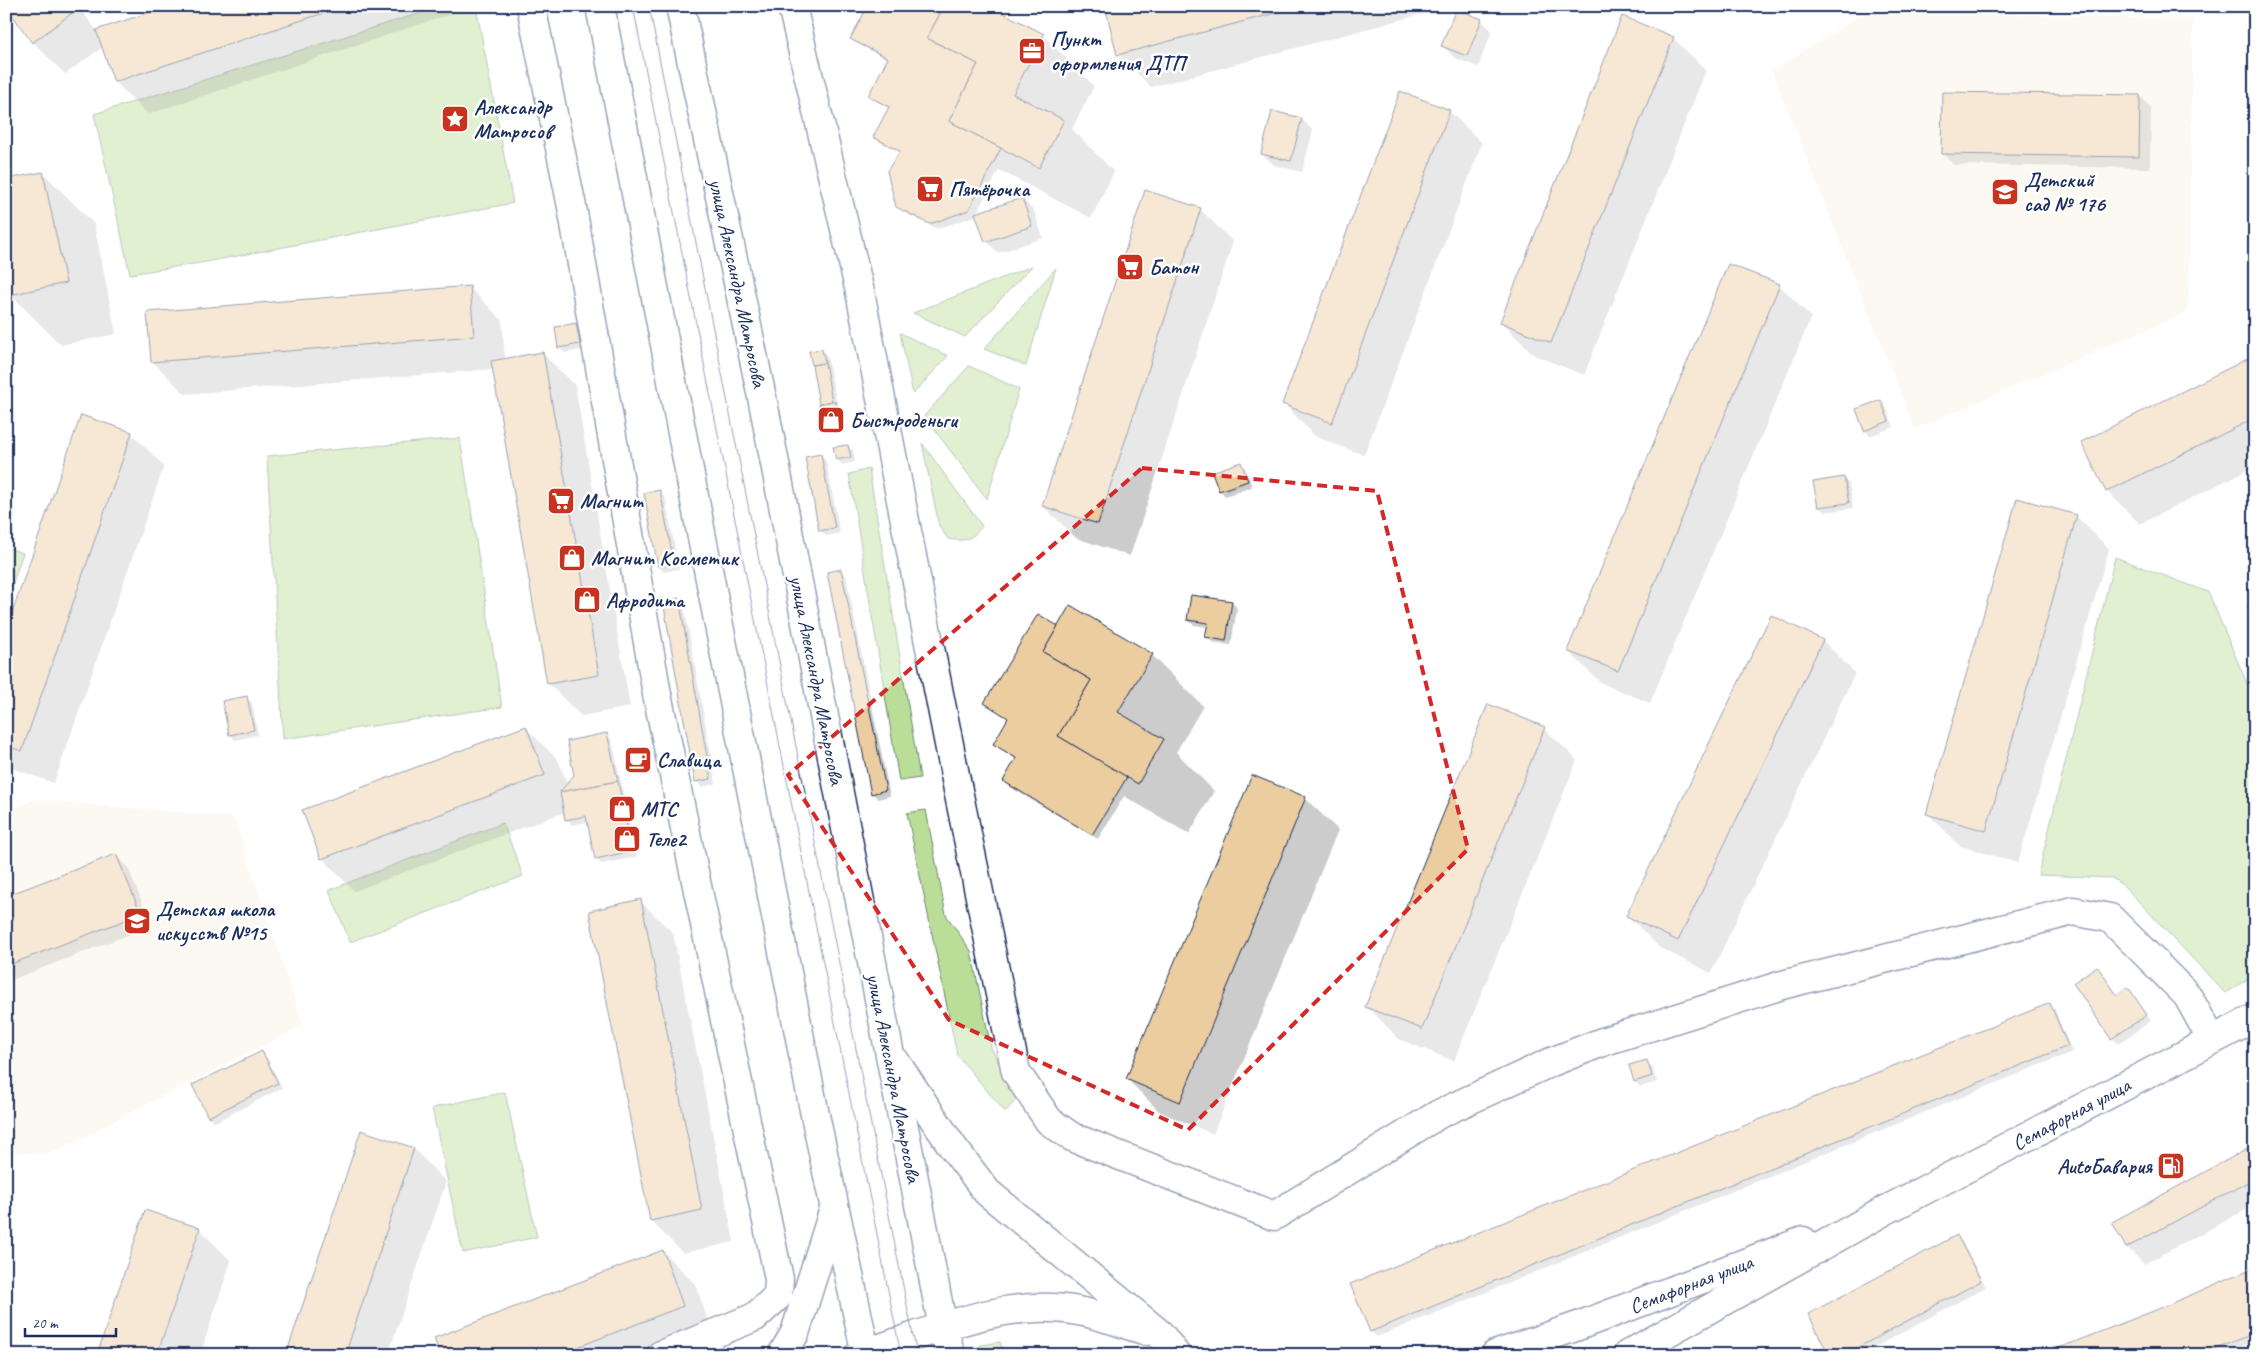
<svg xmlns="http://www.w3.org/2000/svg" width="2261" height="1361" font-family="Caveat,sans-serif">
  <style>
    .built { fill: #f9f0e2 }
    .green { fill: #badd97; stroke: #6a867a }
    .shadow { fill: #0003 }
    .building { fill: #eccd9f; stroke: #1b2f5e }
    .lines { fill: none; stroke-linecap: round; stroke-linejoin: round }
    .street-casing { stroke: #1b2f5e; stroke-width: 31 }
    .highway-casing { stroke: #1b2f5e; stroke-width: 31 }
    .street { stroke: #fff; stroke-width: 28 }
    .highway { stroke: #fff; stroke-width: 28 }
    .tram { stroke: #1b2f5e; stroke-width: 1 }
    .marked { fill: none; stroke: #d62828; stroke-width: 4; stroke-dasharray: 10 6; stroke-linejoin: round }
    .labels { text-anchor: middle; stroke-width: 5; stroke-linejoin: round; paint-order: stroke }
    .poi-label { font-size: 21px; font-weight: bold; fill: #1b2f5e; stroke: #fff; text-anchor: start }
    .street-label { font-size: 21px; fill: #1b2f5e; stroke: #fff }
  </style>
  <rect width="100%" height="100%" fill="#fff"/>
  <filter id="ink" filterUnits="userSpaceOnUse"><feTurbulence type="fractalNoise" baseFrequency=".02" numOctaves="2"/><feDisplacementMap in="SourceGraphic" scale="10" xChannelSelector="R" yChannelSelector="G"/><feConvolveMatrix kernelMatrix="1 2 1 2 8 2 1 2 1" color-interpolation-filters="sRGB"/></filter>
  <g filter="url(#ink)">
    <g class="built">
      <path d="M 1868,10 L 2193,20 L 2188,312 L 1915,429 L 1772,71 Z"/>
      <path d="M 33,800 L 234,817 L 303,1025 L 49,1154 L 6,1152 L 6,812 Z"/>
    </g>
    <g class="green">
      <path d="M 443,6 L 476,6 L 513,203 L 206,262 L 130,274 L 94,114 Z"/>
      <path d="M 1032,266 L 965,337 L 913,313 Z"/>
      <path d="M 1056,268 L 1026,366 L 984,349 Z"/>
      <path d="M 900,333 L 948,356 L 913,394 Z"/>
      <path d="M 969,366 L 1019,389 L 987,499 L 924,416 Z"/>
      <path d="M 460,438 L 502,707 L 283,739 L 267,456 Z"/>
      <path d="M 922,443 L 982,526 C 972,540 964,542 948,539 L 939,526 Z"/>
      <path d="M 869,469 L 920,778 L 899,781 L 849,474 Z"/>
      <path d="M 6,547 L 23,553 L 6,603 Z"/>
      <path d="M 2115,557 L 2208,592 L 2255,702 L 2255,975 L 2225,993 L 2125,887 L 2112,878 L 2038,875 Z"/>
      <path d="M 926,810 L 946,915 L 971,951 L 991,1047 L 1017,1099 L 1005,1112 L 957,1055 L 907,813 Z"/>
      <path d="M 503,823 L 523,876 L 350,942 L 329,890 Z"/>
      <path d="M 505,1092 L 537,1237 L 463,1253 L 432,1108 Z"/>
      <path d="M 1000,1342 L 1004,1355 L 980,1355 L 979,1347 L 980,1345 Z"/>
    </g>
    <g class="shadow">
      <path d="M 6,6 L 78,6 L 97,31 L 173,6 L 455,6 L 457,12 L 148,114 L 115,82 L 103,47 L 65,74 L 33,42 Z"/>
      <path d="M 1106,6 L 1452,6 L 1151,87 L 1118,54 Z"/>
      <path d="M 1481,20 L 1492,31 L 1478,67 L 1455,58 L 1443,46 Z"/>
      <path d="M 1043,35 L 1094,86 L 1072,129 L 1114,172 L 1091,218 L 999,170 L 975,216 L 937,229 L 903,212 L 898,206 L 900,152 L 880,142 L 874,136 L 889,109 L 869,96 L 889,60 L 857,44 L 851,39 Z"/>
      <path d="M 1673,38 L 1706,70 L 1584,375 L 1534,355 L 1501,322 Z"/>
      <path d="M 2140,96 L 2151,108 L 2150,168 L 1954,165 L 1942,153 Z"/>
      <path d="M 1449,111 L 1482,143 L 1364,455 L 1316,437 L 1284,404 Z"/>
      <path d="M 1302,119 L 1313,131 L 1302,172 L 1274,165 L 1262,154 Z"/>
      <path d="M 43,173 L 94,224 L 116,334 L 61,345 L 10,294 Z"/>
      <path d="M 1146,192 L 1201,210 L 1233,242 L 1130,556 L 1076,538 L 1043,506 Z"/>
      <path d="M 1022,199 L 1034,211 L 1043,238 L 998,253 L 986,241 Z"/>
      <path d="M 1779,285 L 1811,317 L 1650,703 L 1601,683 L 1568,651 Z"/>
      <path d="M 469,287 L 502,320 L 505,360 L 542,353 L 575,385 L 630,707 L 581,716 L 548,683 L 494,369 L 185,394 L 153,362 Z"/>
      <path d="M 576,325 L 581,330 L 585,349 L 565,353 L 559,347 Z"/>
      <path d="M 822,350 L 827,356 L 837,404 L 840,408 L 845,428 L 830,431 L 825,425 Z"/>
      <path d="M 2255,357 L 2255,466 L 2140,524 L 2107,491 Z"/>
      <path d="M 1881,401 L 1886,407 L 1894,427 L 1870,436 L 1865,430 Z"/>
      <path d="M 82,416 L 132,434 L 164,466 L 54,783 L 6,766 L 6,634 Z"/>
      <path d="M 848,446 L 853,451 L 855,462 L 842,465 L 837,459 Z"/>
      <path d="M 821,455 L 826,461 L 840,533 L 826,536 L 820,530 Z"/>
      <path d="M 1241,463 L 1246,469 L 1252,487 L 1225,496 L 1220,490 Z"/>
      <path d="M 1843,478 L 1849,484 L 1853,508 L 1825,512 L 1819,507 Z"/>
      <path d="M 660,492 L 665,497 L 679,569 L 664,572 L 659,567 Z"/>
      <path d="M 2076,516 L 2109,549 L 2018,863 L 1960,846 L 1928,814 Z"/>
      <path d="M 841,571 L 846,576 L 890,796 L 878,799 L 872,793 Z"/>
      <path d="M 678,599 L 684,605 L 716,784 L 702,787 L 696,781 Z"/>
      <path d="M 1232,602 L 1237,608 L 1231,645 L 1212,642 L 1207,637 L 1208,627 L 1194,625 L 1188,620 Z"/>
      <path d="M 1058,627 L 1152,655 L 1203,706 L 1176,752 L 1214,791 L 1189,834 L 1124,796 L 1098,839 L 1010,787 L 1004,781 L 1017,760 L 994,744 L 1009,719 L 986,703 Z"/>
      <path d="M 1823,641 L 1855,673 L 1711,973 L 1660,948 L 1628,916 Z"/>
      <path d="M 247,698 L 252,703 L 258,735 L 235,740 L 230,735 Z"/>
      <path d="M 525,727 L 558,760 L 568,785 L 607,735 L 612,740 L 637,857 L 601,864 L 596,858 L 588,822 L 572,825 L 567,819 L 565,812 L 354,891 L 322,858 Z"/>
      <path d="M 1544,728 L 1577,760 L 1454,1061 L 1399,1039 L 1367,1006 Z"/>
      <path d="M 643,749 L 648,755 L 652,774 L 640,776 L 635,770 Z"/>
      <path d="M 1305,798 L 1338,830 L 1213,1134 L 1160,1112 L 1127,1079 Z"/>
      <path d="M 116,855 L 128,867 L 151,926 L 6,982 L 6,898 Z"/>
      <path d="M 640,901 L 673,933 L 734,1242 L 683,1253 L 651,1221 Z"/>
      <path d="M 2097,968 L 2118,995 L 2128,989 L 2151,1021 L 2118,1044 L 2112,1038 Z"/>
      <path d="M 2049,1005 L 2055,1010 L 2072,1052 L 1377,1337 L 1371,1332 L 1352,1285 Z"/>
      <path d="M 262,1052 L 267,1058 L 282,1088 L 215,1122 L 209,1116 L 194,1085 Z"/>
      <path d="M 1647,1062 L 1652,1067 L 1657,1082 L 1640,1087 L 1635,1081 Z"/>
      <path d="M 361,1132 L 414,1149 L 446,1182 L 388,1355 L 287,1355 Z"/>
      <path d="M 2255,1146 L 2255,1205 L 2144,1264 L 2127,1247 Z"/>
      <path d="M 199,1229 L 231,1261 L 200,1355 L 98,1355 Z"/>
      <path d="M 1957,1236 L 1962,1242 L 1986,1287 L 1860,1355 L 1831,1355 Z"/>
      <path d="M 663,1252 L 695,1284 L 715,1339 L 673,1355 L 441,1355 Z"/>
      <path d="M 2255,1269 L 2255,1341 L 2220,1355 L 2045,1355 L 2156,1312 Z"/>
      <path d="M 6,1323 L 13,1330 L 6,1351 Z"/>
    </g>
    <g class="building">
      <path d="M 6,6 L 71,6 L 75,11 L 32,43 Z"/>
      <path d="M 169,6 L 345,6 L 114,82 L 96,30 Z"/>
      <path d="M 868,6 L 944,6 L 927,38 L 978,64 L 949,121 L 1001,148 L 969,210 L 930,224 L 896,207 L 887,171 L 900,151 L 873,137 L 889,107 L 868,96 L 888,58 L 850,39 Z"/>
      <path d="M 944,6 L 990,6 L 1044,34 L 1013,94 L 1064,120 L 1039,168 L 949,121 L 978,64 L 927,38 Z"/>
      <path d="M 1105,6 L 1302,6 L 1117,55 Z"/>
      <path d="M 1456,9 L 1482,19 L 1467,56 L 1441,46 Z"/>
      <path d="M 1622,16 L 1674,37 L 1551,343 L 1500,322 Z"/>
      <path d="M 1400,91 L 1450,110 L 1332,423 L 1282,404 Z"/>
      <path d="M 1942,92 L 2140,95 L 2139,157 L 1941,154 Z"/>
      <path d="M 1272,111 L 1302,118 L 1291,161 L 1261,154 Z"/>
      <path d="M 43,172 L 66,283 L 9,295 L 6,281 L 6,179 Z"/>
      <path d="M 1145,190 L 1201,208 L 1098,524 L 1042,506 Z"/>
      <path d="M 1022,198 L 1032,226 L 985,242 L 975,213 Z"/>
      <path d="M 1728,264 L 1780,284 L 1618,671 L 1567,651 Z"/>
      <path d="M 470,286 L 474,336 L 151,362 L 147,312 Z"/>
      <path d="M 576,323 L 580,344 L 558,348 L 555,327 Z"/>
      <path d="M 822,349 L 825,363 L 812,365 L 809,351 Z"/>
      <path d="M 543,352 L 599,675 L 547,684 L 491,361 Z"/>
      <path d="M 2255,355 L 2255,418 L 2106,492 L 2081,442 Z"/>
      <path d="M 825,363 L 832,401 L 819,404 L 812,365 Z"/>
      <path d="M 1881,400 L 1889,421 L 1864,431 L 1856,409 Z"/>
      <path d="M 832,401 L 835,401 L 840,423 L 824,426 L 819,404 Z"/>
      <path d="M 81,415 L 132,432 L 22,751 L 6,746 L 6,630 Z"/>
      <path d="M 848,445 L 851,457 L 836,460 L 833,447 Z"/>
      <path d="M 821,454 L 835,528 L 819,531 L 805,457 Z"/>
      <path d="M 1241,462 L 1248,481 L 1219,491 L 1212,472 Z"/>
      <path d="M 1844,477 L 1849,503 L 1818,507 L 1813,482 Z"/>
      <path d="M 660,490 L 674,564 L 658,567 L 644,493 Z"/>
      <path d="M 2017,498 L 2077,515 L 1986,831 L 1926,814 Z"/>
      <path d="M 841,569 L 886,790 L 871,794 L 827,572 Z"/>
      <path d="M 1191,595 L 1232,601 L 1226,641 L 1205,637 L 1208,623 L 1187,620 Z"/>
      <path d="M 679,598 L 711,779 L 695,782 L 663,601 Z"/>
      <path d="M 2255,602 L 2255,621 L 2247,606 Z"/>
      <path d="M 1070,605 L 1153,654 L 1118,712 L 1164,739 L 1138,784 L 1058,736 L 1091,680 L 1043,652 Z"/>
      <path d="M 1038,614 L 1058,626 L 1043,652 L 1091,680 L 1058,736 L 1127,777 L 1092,835 L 1003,781 L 1016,758 L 993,744 L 1008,718 L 984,703 Z"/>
      <path d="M 1771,615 L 1823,640 L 1678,941 L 1626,916 Z"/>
      <path d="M 247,696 L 254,730 L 229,735 L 222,701 Z"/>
      <path d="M 1488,704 L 1545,727 L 1422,1029 L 1365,1007 Z"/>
      <path d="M 526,726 L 545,775 L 321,859 L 302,810 Z"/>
      <path d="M 607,733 L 618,781 L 560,792 L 574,775 L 567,741 Z"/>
      <path d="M 643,748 L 647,769 L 634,771 L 630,750 Z"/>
      <path d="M 1252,775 L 1306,797 L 1180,1102 L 1126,1079 Z"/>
      <path d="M 618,781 L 632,851 L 595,859 L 586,816 L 565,820 L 560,792 Z"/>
      <path d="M 116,854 L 141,914 L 6,966 L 6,896 Z"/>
      <path d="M 641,899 L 702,1210 L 650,1221 L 589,911 Z"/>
      <path d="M 2097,966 L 2117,995 L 2128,987 L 2147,1015 L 2111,1039 L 2073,983 Z"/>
      <path d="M 2050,1003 L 2068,1046 L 1370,1332 L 1350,1284 Z"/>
      <path d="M 262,1051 L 278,1083 L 208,1117 L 192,1085 Z"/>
      <path d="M 1647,1060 L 1652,1076 L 1634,1082 L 1629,1065 Z"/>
      <path d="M 361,1130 L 414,1148 L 345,1355 L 286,1355 Z"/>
      <path d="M 2255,1145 L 2255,1178 L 2126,1248 L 2112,1222 Z"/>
      <path d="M 145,1210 L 200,1228 L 157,1355 L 97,1355 Z"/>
      <path d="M 1957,1235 L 1981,1281 L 1844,1355 L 1829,1355 L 1808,1314 Z"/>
      <path d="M 663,1250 L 683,1306 L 557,1355 L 440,1355 L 434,1338 Z"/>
      <path d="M 2255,1267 L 2255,1333 L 2201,1355 L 2041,1355 L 2156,1310 Z"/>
    </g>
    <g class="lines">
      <g class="street-casing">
        <g id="street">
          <path d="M 531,6 L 572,207 L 657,694 L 779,1279 L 778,1296 L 755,1317 L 661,1355"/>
          <path d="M 792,6 L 860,292 L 958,790 L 1016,1072 L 1049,1121 L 1072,1137 L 1274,1216 L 1439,1114 L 1549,1063 L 1605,1041 L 1782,985 L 2073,911 L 2110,918 L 2187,995 L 2212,1040"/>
        </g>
      </g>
      <g class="highway-casing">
        <g id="highway">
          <path d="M 600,6 L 708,569 L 815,1115 L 866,1355"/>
          <path d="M 680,6 L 764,407 L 943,1328 L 951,1355"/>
          <path d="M 895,1061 L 952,1146 L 987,1192 L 1160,1334 L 1176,1355"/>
          <path d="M 782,1355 L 795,1333 L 833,1212"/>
          <path d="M 859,1355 C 927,1334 1006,1296 1078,1311 C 1101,1315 1124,1324 1147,1331"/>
          <path d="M 1495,1355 L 1578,1326 L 1803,1241"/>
          <path d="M 1627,1355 L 1886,1210 L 2255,1018"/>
        </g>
      </g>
      <use href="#street" class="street"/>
      <use href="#highway" class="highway"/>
      <g class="tram">
        <path d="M 633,6 L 901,1355"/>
        <path d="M 649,6 L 913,1336 L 918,1355"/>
      </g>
    </g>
  </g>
  <path d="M0 0H2261V1361H0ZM 1142,468 L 1377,491 L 1468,849 L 1188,1130 L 949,1020 L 788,775 Z" fill="#fff" fill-opacity=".55" fill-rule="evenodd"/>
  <path class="marked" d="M 1142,468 L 1377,491 L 1468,849 L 1188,1130 L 949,1020 L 788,775 Z"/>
  <defs>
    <g id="office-square" transform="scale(1.4375)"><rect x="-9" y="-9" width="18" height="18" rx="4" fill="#c8321e" stroke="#fff"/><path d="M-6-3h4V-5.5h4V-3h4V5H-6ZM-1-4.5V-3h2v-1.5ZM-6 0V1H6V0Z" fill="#fff"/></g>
    <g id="sight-square" transform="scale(1.4375)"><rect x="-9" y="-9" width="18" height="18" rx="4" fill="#c8321e" stroke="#fff"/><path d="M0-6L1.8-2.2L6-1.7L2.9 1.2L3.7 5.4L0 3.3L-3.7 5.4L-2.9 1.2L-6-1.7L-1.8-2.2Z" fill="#fff"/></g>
    <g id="supermarket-square" transform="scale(1.4375)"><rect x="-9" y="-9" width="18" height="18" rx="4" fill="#c8321e" stroke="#fff"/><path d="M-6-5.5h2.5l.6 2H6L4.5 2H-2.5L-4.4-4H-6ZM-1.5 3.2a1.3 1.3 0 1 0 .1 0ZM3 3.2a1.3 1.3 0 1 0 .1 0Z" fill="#fff"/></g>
    <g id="school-square" transform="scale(1.4375)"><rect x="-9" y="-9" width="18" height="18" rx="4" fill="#c8321e" stroke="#fff"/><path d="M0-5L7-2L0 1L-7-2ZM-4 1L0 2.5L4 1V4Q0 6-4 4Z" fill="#fff"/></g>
    <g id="shop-square" transform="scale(1.4375)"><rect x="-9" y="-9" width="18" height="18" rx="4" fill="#c8321e" stroke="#fff"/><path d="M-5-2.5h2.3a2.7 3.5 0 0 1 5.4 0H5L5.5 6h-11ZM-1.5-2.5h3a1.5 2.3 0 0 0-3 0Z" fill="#fff"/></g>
    <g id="cafe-square" transform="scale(1.4375)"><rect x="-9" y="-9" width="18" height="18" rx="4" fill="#c8321e" stroke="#fff"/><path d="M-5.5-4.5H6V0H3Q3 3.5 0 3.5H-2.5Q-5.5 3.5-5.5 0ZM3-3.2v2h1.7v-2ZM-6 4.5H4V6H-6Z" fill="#fff"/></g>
    <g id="fuel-square" transform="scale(1.4375)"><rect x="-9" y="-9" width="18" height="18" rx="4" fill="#c8321e" stroke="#fff"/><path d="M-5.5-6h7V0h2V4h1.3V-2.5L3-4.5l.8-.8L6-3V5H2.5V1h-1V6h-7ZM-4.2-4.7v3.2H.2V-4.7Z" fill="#fff"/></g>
  </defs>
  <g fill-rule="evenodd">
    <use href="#office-square" x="1032" y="51"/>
    <use href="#sight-square" x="455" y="119"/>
    <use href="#supermarket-square" x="930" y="189"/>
    <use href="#school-square" x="2005" y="192"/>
    <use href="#supermarket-square" x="1130" y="267"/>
    <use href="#shop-square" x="831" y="420"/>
    <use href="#supermarket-square" x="561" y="501"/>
    <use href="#shop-square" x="572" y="558"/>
    <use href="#shop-square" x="587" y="600"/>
    <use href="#cafe-square" x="638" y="760"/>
    <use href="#shop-square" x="622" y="809"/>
    <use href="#shop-square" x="627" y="839"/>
    <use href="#school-square" x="137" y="921"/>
    <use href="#fuel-square" x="2171" y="1166"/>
  </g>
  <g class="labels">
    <g class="poi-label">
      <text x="1051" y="46">Пункт<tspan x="1051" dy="24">оформления ДТП</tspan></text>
      <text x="474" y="114">Александр<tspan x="474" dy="24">Матросов</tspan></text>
      <text x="2024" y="187">Детский<tspan x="2024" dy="24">сад № 176</tspan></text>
      <text x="949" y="196">Пятёрочка</text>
      <text x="1149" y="274">Батон</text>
      <text x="850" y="427">Быстроденьги</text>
      <text x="580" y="508">Магнит</text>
      <text x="591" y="565">Магнит Косметик</text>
      <text x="606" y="607">Афродита</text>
      <text x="657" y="767">Славица</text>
      <text x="641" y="816">МТС</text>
      <text x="646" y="846">Теле2</text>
      <text x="156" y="916">Детская школа<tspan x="156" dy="24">искусств №15</tspan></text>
      <text x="2152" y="1173" text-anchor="end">AutoБавария</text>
    </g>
    <g class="street-label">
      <text transform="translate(738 283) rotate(78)" y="7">улица Александра Матросова</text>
      <text transform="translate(817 680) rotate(79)" y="7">улица Александра Матросова</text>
      <text transform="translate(894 1078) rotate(79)" y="7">улица Александра Матросова</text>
      <text transform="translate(2071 1114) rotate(-28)" y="7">Семафорная улица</text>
      <text transform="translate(1691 1284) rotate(-21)" y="7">Семафорная улица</text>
    </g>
  </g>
  <rect width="2261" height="1361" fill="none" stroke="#fff" stroke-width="25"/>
  <rect x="12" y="12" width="2236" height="1336" fill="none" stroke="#1b2f5e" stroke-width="2" filter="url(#ink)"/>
  <path d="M25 1328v8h91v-8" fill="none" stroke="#1b2f5e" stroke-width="2.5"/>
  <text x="32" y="1328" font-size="15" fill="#1b2f5e" stroke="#ffffff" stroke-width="4" paint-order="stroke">20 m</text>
</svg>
